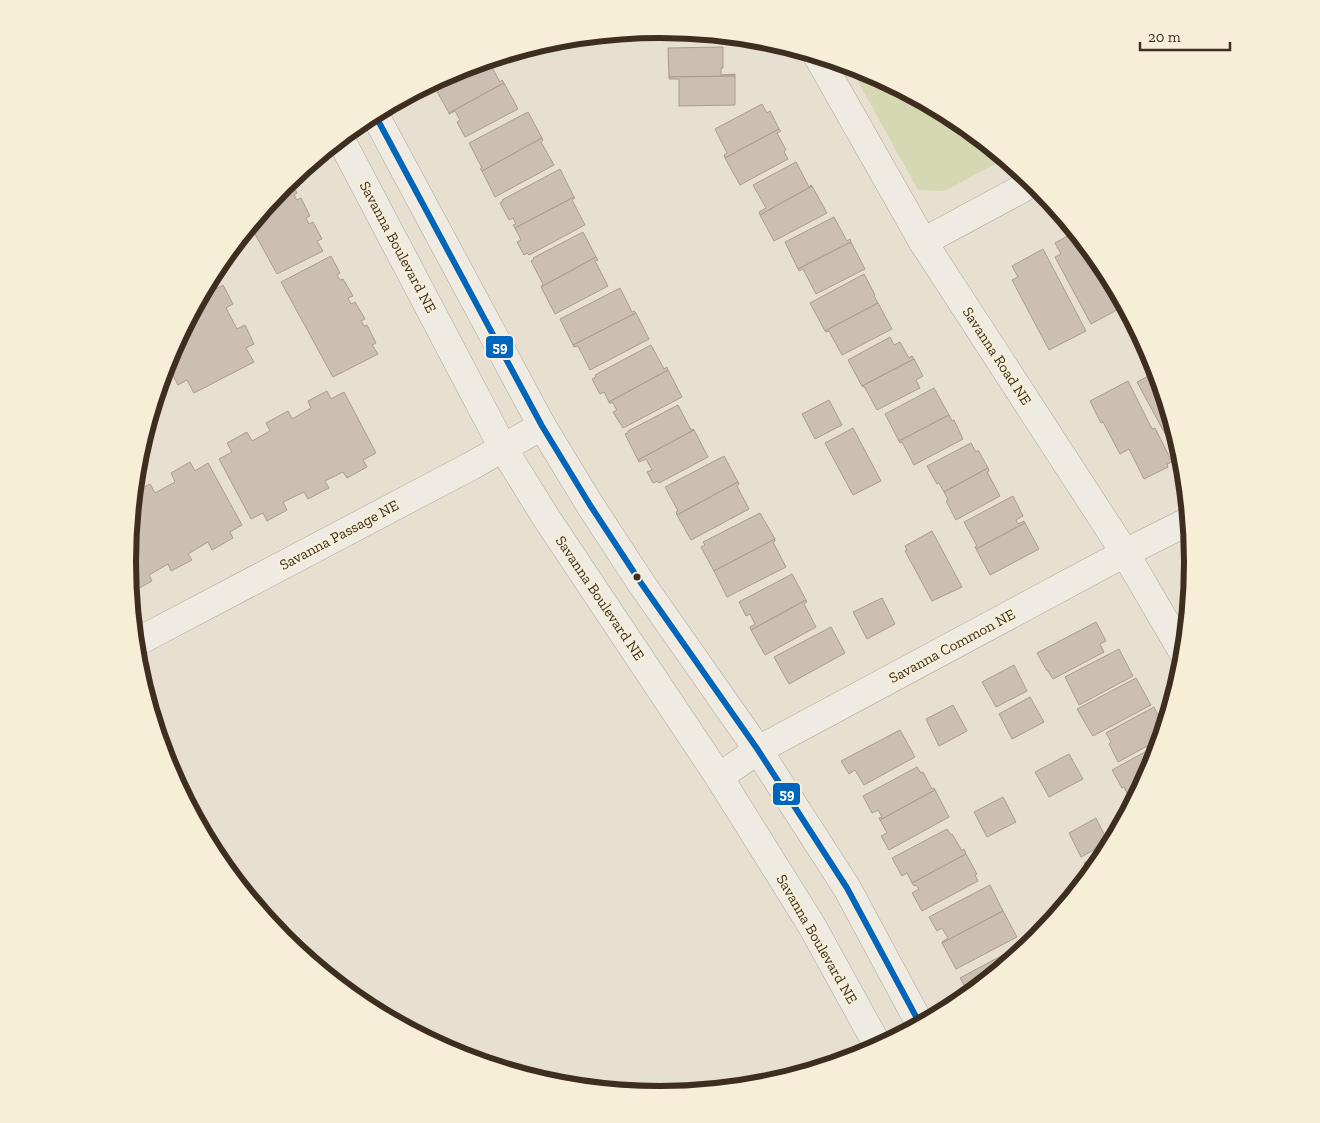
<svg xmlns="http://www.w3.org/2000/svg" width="1320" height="1123" font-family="'Zilla Slab',serif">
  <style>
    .green { fill: #d6d7b3 }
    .building { fill: #cbbfb2; stroke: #a89c90 }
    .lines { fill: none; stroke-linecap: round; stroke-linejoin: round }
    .street-casing { stroke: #ada599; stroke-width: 29 }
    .street { stroke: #efebe3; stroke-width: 28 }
    .bus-1-casing { stroke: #f7eed8; stroke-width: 10 }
    .bus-1 { stroke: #0065bd; stroke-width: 6 }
    .bus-dot { fill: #3d2e20; stroke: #f7eed8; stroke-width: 2 }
    .labels { text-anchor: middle; stroke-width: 4.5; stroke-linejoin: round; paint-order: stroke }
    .street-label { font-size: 15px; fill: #3d2e20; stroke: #f7eed8 }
    .rim { fill: none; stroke: #3d2e20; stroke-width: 6 }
    .line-badge { stroke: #f7eed8; stroke-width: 2 }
    .badge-label { font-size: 14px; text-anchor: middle; font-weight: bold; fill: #fff }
  </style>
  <rect width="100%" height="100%" fill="#e7e0d1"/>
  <path class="green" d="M 849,65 L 864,69 L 956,119 L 1005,159 L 950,188 L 942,191 L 918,190 Z"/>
  <g class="building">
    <path d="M 723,47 L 723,68 L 721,68 L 721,75 L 735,74 L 735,76 L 669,77 L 668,48 Z"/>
    <path d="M 488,60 L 500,82 L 502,80 L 504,83 L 449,113 L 434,86 L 479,62 Z"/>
    <path d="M 735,76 L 735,105 L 679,106 L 679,79 L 669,79 L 669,77 Z"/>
    <path d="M 504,83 L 518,109 L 465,137 L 457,122 L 460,120 L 455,111 L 449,114 L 449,113 Z"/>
    <path d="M 762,104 L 767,113 L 770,111 L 779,129 L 725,158 L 724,155 L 727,153 L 715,129 Z"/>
    <path d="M 528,112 L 542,138 L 482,171 L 480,169 L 482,168 L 469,143 Z"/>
    <path d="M 779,129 L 781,131 L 777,133 L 786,150 L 784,152 L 788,159 L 740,185 L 725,158 Z"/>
    <path d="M 542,138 L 543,140 L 541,142 L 554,165 L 495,197 L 482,171 Z"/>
    <path d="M 796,162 L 809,187 L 811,185 L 812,186 L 760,215 L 759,212 L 766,208 L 753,185 Z"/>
    <path d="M 560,169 L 574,197 L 515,228 L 513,225 L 516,224 L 513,218 L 509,220 L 500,203 L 503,201 L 502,200 Z"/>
    <path d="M 290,179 L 297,193 L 294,195 L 297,200 L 301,198 L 310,216 L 306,218 L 309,224 L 313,222 L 322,239 L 317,241 L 323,251 L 277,274 L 250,225 L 283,185 Z"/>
    <path d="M 812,186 L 827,213 L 774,241 L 760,215 Z"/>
    <path d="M 574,197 L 575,198 L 572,200 L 585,225 L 529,255 L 527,253 L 524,255 L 517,242 L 521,240 L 515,228 Z"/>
    <path d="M 834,217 L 847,241 L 850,239 L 851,242 L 798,269 L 785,242 Z"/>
    <path d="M 583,232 L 596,257 L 541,287 L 543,284 L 531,261 L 534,259 L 533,258 Z"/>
    <path d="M 1075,232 L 1103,266 L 1124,306 L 1091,324 L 1055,257 L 1061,254 L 1055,243 Z"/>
    <path d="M 851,242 L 865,269 L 816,294 L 803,269 L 799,271 L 798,269 Z"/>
    <path d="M 1043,249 L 1086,331 L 1049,350 L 1012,280 L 1018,277 L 1012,266 Z"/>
    <path d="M 331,256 L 340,273 L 337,275 L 340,280 L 343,279 L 353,296 L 348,298 L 351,304 L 355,302 L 365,319 L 361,321 L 364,326 L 367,325 L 376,343 L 372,345 L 378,354 L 333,377 L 281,282 Z"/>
    <path d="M 596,257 L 598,260 L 595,261 L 608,286 L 555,314 L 541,287 Z"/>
    <path d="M 864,274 L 875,295 L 874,296 L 878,303 L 825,331 L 810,303 Z"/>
    <path d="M 210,279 L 216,289 L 223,285 L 233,304 L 226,308 L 237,329 L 245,325 L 254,344 L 246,348 L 254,362 L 194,393 L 187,380 L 178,385 L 167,364 L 175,360 L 171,352 Z"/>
    <path d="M 620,288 L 632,312 L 634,311 L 636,313 L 573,345 L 560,319 Z"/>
    <path d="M 878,303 L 892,329 L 842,355 L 829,331 L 826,332 L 825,331 Z"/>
    <path d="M 636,313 L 649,339 L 590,370 L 578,346 L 574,347 L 573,345 Z"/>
    <path d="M 890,337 L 894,345 L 900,342 L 909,358 L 912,356 L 914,359 L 862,386 L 848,360 Z"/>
    <path d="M 651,345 L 664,369 L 667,367 L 668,370 L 609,402 L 604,392 L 600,394 L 592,379 L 596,377 L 595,375 Z"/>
    <path d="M 914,359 L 923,376 L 916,380 L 920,388 L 877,410 L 864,386 L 863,387 L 862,386 Z"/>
    <path d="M 1155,366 L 1177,440 L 1176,437 L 1169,441 L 1137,382 L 1154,373 L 1152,368 Z"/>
    <path d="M 668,370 L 682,397 L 623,428 L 613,412 L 617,410 L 612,402 L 610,404 L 609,402 Z"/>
    <path d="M 1128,381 L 1152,429 L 1155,428 L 1172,462 L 1167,464 L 1168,467 L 1144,479 L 1129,449 L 1120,454 L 1103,422 L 1101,423 L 1090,401 Z"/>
    <path d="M 934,388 L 949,415 L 899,441 L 885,414 Z"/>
    <path d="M 327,391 L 331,399 L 344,392 L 376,453 L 363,460 L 367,467 L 347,478 L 343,472 L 325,481 L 329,488 L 308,499 L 304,492 L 283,502 L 287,510 L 267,521 L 263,513 L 251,519 L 219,459 L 232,452 L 227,443 L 247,432 L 252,441 L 270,431 L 266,423 L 288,411 L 292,419 L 311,408 L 308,401 Z"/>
    <path d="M 829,400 L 842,425 L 815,439 L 802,414 Z"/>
    <path d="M 678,405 L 691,430 L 693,429 L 694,430 L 638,460 L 625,434 L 628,433 L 628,431 Z"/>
    <path d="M 949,415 L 952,421 L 954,420 L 963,439 L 914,465 L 902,442 L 900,443 L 899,441 Z"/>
    <path d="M 853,428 L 881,481 L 853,495 L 825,443 Z"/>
    <path d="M 694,430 L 708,457 L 659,483 L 658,481 L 653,483 L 647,472 L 652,470 L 646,459 L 639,462 L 638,460 Z"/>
    <path d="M 971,443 L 976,452 L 978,450 L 988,468 L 944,492 L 939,483 L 937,484 L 927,466 Z"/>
    <path d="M 724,456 L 738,482 L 677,515 L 676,512 L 678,511 L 665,487 Z"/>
    <path d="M 190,462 L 195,471 L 208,463 L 242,525 L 230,532 L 233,538 L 212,550 L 208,542 L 188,554 L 192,560 L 171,571 L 168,564 L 149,575 L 152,581 L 132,592 L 130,588 L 127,561 L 133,503 L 135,502 L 133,500 L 134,492 L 150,484 L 155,493 L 175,482 L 171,473 Z"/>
    <path d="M 988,468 L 989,471 L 987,472 L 1000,496 L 956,520 L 946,501 L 948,500 L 944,492 Z"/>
    <path d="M 738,482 L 739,484 L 737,486 L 749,509 L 691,540 L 677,515 Z"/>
    <path d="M 1013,496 L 1023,516 L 1016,520 L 1018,524 L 1024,521 L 1025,523 L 976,549 L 975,547 L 977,546 L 964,522 Z"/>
    <path d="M 760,513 L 775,539 L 714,571 L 701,547 L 705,545 L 703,542 Z"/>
    <path d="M 1025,523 L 1039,549 L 990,575 L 976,549 Z"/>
    <path d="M 932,531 L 962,587 L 932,601 L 905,551 L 907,550 L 905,546 Z"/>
    <path d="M 775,539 L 775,541 L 773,542 L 786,567 L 727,597 L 714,571 Z"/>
    <path d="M 792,574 L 806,600 L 751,630 L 750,627 L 755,624 L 750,614 L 746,616 L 739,602 Z"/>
    <path d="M 882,598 L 895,624 L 867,639 L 853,612 Z"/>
    <path d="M 806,600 L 807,602 L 804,604 L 816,627 L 765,655 L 751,630 Z"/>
    <path d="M 1096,622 L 1106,641 L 1100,644 L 1104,652 L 1053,679 L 1048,671 L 1047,671 L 1037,653 Z"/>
    <path d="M 831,627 L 845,653 L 789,684 L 774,657 Z"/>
    <path d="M 1119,649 L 1133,676 L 1079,705 L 1065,677 Z"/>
    <path d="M 1014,665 L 1027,691 L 996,707 L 982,682 Z"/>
    <path d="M 1136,678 L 1151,705 L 1093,736 L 1088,728 L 1077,709 Z"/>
    <path d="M 1030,697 L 1044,722 L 1012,739 L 999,714 Z"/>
    <path d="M 953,705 L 967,731 L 939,746 L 926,719 Z"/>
    <path d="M 1154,707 L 1164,727 L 1160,739 L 1118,762 L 1109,744 L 1111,742 L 1106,733 Z"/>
    <path d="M 900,730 L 915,757 L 864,785 L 855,770 L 849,774 L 841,761 Z"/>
    <path d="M 1158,745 L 1152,766 L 1140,789 L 1128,795 L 1124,787 L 1122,788 L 1112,770 Z"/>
    <path d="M 1069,754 L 1083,779 L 1049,797 L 1035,772 Z"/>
    <path d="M 917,767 L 921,773 L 923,772 L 932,789 L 934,788 L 935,790 L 880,820 L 879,818 L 882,817 L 878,810 L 872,813 L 863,796 Z"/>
    <path d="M 935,790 L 949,817 L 889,850 L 881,836 L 887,833 L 880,820 Z"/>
    <path d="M 1003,797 L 1016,822 L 987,837 L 974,812 Z"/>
    <path d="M 1096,818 L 1108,842 L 1081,857 L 1069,833 Z"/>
    <path d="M 947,829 L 951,835 L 952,834 L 962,851 L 964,849 L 966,854 L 912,883 L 907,873 L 902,876 L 892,858 Z"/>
    <path d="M 1107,851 L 1103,858 L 1090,873 L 1084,863 Z"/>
    <path d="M 966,854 L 977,874 L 975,875 L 978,881 L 922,911 L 912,893 L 919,889 L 916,885 L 914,886 L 912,883 Z"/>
    <path d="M 990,885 L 1003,911 L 942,943 L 942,942 L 948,938 L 942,928 L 937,931 L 929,917 Z"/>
    <path d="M 1003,911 L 1017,937 L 956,969 L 942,943 Z"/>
    <path d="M 1014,949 L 1017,954 L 969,994 L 960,978 Z"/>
  </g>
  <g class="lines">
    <g class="street-casing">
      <g id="street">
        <path d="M 817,55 L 923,242 L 1125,553 L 1184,654"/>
        <path d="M 374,113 L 542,426 L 590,505 L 641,583 L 758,750 L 847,888 L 920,1024"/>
        <path d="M 340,138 L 503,448 L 545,516 L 719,777 L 812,926 L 878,1046"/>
        <path d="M 923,242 L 1034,182"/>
        <path d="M 135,643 L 471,466 L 542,426"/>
        <path d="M 719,777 L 758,750 L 1125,553 L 1189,521"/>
      </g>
    </g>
    <use href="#street" class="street"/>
    <g class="bus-1-casing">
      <path id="bus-1" d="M 374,113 L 542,426 L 590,505 L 641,583 L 758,750 L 847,888 L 920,1024"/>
    </g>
    <use href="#bus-1" class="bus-1"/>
  </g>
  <circle class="bus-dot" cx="637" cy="577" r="4.5"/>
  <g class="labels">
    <g class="street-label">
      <text transform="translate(398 247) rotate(62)" y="5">Savanna Boulevard NE</text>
      <text transform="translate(997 356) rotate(57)" y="5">Savanna Road NE</text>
      <text transform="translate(339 535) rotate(-28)" y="5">Savanna Passage NE</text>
      <text transform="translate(600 598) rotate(56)" y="5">Savanna Boulevard NE</text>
      <text transform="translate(952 646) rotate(-28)" y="5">Savanna Common NE</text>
      <text transform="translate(817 939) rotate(60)" y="5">Savanna Boulevard NE</text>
    </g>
  </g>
  <path d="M0 0H1320V1123H0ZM136 562a524 524 0 1 1 1048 0a524 524 0 1 1-1048 0Z" fill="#f7eed8" fill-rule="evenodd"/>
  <path class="rim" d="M136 562a524 524 0 1 1 1048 0a524 524 0 1 1-1048 0Z"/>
  <g class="line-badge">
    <rect x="485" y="335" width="29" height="24" rx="5" fill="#0065bd"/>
    <rect x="772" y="782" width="29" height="24" rx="5" fill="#0065bd"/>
  </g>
  <g class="badge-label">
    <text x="500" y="352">59</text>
    <text x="787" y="799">59</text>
  </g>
  <path d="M1140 42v8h90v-8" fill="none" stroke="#3d2e20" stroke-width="2.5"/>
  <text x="1148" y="42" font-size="15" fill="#3d2e20" stroke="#f7eed8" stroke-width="4" paint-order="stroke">20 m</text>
</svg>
